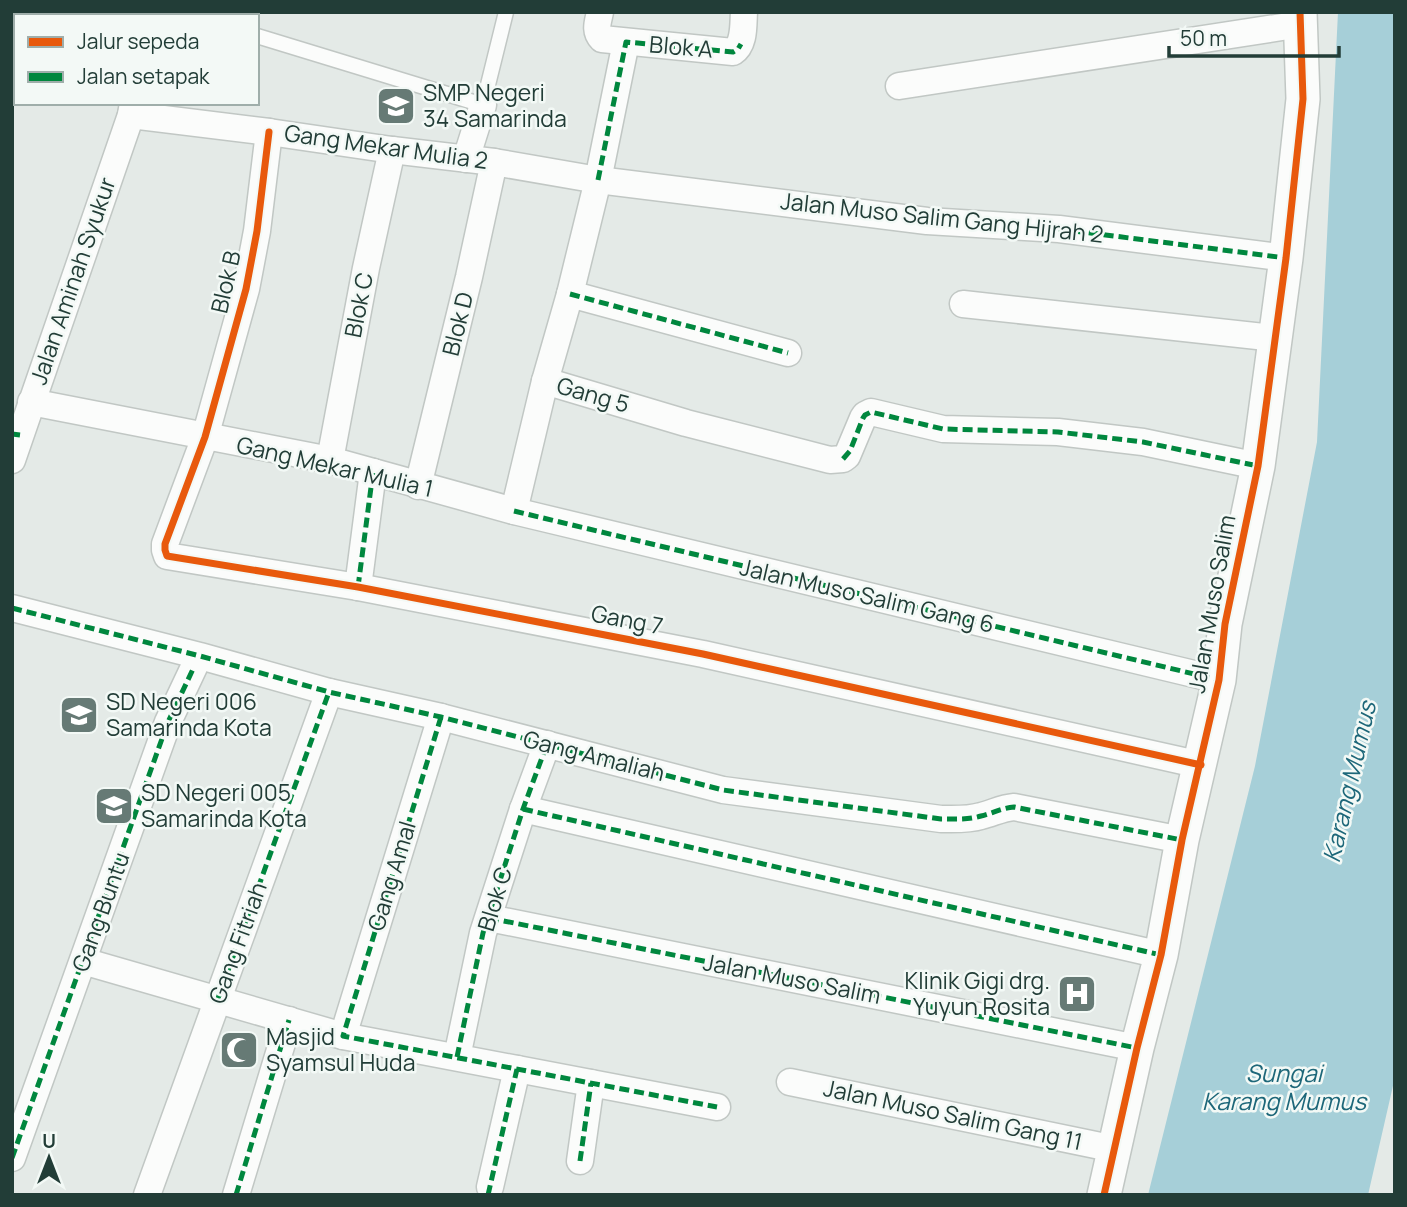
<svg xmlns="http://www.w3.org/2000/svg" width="1407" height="1207" font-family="Manrope,sans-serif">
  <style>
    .water { fill: #a6cfd8 }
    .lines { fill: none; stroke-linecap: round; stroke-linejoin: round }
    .service-casing { stroke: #c1c7c4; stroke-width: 17 }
    .minor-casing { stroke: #c1c7c4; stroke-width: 29 }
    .tertiary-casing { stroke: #c1c7c4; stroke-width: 36 }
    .service { stroke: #fbfcfb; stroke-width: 14 }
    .minor { stroke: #fbfcfb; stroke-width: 26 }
    .tertiary { stroke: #fbfcfb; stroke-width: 33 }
    .quiet { stroke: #00873e; stroke-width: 5; stroke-dasharray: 10 5; stroke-linecap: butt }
    .cycleway-casing { stroke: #f3f9f6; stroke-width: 11 }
    .cycleway { stroke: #e8590c; stroke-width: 7 }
    .labels { text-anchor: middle; stroke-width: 5; stroke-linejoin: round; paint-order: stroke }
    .street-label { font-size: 23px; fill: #223d37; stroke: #f3f9f6 }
    .poi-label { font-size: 23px; fill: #223d37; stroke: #f3f9f6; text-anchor: start }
    .water-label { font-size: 24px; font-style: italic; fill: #1d6779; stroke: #f3f9f6 }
  </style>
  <rect width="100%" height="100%" fill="#e4eae7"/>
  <path class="water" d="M 1338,12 L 1395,12 L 1395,1077 L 1368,1195 L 1148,1195 L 1255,766 L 1317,442 Z"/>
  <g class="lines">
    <g class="service-casing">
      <g id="service">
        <path d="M 178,12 L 190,16"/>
        <path d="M 257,36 L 483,105 L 506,12"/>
      </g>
    </g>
    <g class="minor-casing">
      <g id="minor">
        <path d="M 600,12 C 598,22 594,31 602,39 L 733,52 C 745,44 743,25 744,12"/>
        <path d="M 151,16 L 152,12"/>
        <path d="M 626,42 L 598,180 L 570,294 L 545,381 L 686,423 L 830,460 L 843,459 L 847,456 L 863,418 L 865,415 L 871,412 L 943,429 L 1058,432 L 1143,442 L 1258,466"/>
        <path d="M 899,86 L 1301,24"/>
        <path d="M 131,115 L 269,132 L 392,150 L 494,162 L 598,180 L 927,221 L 1059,229 L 1286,258"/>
        <path d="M 269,132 L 257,231 L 246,289 L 205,437 L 165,544 L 165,550 L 167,556 L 358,587 L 703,654 L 1201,765"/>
        <path d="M 466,159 L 483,105"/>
        <path d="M 570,294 L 788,353"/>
        <path d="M 963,304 L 1274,338"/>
        <path d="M 31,402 L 330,460 L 514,511 L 1219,680"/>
        <path d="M 12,460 L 131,115 L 133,103"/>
        <path d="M 330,460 L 366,268 L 392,150"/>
        <path d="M 418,486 L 469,277 L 494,162"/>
        <path d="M 514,511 L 545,381"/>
        <path d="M 358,587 L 373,472"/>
        <path d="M 12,608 L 200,656 L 329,692 L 441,717 L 723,790 L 941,819 C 954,819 968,820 981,816 C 993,813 1002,808 1014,807 L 1182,840"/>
        <path d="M 523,809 L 1161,955"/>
        <path d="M 489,918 L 1137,1048"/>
        <path d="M 83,961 L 343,1036 L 717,1107"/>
        <path d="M 343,1036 L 441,717"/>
        <path d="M 457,1057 L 483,933 L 523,809 L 547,744"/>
        <path d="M 790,1082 L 1115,1149"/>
        <path d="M 12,1158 L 168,722 L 194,667"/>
        <path d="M 580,1161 L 591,1083"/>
        <path d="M 490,1187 L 517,1069"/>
        <path d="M 147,1195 L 329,692"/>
        <path d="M 236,1195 L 289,1020"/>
      </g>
    </g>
    <g class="tertiary-casing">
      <path id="tertiary" d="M 1104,1195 L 1137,1048 L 1161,955 L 1182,840 L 1219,680 L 1225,624 L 1258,466 L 1286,258 L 1303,99 L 1300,12"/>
    </g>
    <use href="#service" class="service"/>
    <use href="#minor" class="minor"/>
    <use href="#tertiary" class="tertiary"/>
    <g class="quiet">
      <path d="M 598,180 L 626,42 L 733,52 L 738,49 L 741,44"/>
      <path d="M 1059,229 L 1286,258"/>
      <path d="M 570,294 L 788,353"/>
      <path d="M 12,434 L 20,435"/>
      <path d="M 843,459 L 850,451 L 863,418 L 865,415 L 871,412 L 943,429 L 1058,432 L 1143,442 L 1258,466"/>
      <path d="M 514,511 L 1219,680"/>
      <path d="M 358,587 L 373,472"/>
      <path d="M 12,608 L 200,656 L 329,692 L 441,717 L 723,790 L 941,819 C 954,819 968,820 981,816 C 993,813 1002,808 1014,807 L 1182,840"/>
      <path d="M 441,717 L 343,1036 L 717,1107"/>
      <path d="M 523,809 L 1161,955"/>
      <path d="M 489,918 L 1137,1048"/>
      <path d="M 217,1001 L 329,692"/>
      <path d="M 457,1057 L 483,933 L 523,809 L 547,744"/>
      <path d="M 12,1158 L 168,722 L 194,667"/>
      <path d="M 580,1161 L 591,1083"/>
      <path d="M 236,1195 L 289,1020"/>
      <path d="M 488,1195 L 517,1069"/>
    </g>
    <g class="cycleway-casing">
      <g id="cycleway">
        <path d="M 269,132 L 257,231 L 246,289 L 205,437 L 165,544 L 165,550 L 167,556 L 358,587 L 703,654 L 1201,765"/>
        <path d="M 1104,1195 L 1137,1048 L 1161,955 L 1182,840 L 1219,680 L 1225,624 L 1258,466 L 1286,258 L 1303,99 L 1300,12"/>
      </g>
    </g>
    <use href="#cycleway" class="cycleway"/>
  </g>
  <defs>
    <g id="school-square" transform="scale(2.0125)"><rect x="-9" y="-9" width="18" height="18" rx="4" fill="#667a75" stroke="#f3f9f6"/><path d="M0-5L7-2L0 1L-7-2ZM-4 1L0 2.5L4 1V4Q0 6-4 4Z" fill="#fff"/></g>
    <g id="hospital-square" transform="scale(2.0125)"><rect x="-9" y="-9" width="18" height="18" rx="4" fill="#667a75" stroke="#f3f9f6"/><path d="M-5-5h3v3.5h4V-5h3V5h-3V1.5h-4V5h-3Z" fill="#fff"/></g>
    <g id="mosque-square" transform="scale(2.0125)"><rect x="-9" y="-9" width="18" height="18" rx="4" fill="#667a75" stroke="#f3f9f6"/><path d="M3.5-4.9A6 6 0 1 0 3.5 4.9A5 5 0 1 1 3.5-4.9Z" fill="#fff"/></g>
  </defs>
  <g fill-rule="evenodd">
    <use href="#school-square" x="396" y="106"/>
    <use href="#school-square" x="79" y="715"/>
    <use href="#school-square" x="114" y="806"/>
    <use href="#hospital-square" x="1077" y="994"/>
    <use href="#mosque-square" x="239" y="1050"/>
  </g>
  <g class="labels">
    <g class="street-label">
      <text transform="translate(681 47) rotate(5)" y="8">Blok A</text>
      <text transform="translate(386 147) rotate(8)" y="8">Gang Mekar Mulia 2</text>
      <text transform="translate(942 218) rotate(6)" y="8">Jalan Muso Salim Gang Hijrah 2</text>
      <text transform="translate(73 281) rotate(-71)" y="8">Jalan Aminah Syukur</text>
      <text transform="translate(226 282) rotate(-77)" y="8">Blok B</text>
      <text transform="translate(359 305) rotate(-79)" y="8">Blok C</text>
      <text transform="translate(458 324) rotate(-76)" y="8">Blok D</text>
      <text transform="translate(593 395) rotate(16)" y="8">Gang 5</text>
      <text transform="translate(335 467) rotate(13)" y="8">Gang Mekar Mulia 1</text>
      <text transform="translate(867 596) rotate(13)" y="8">Jalan Muso Salim Gang 6</text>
      <text transform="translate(1212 604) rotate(-80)" y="8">Jalan Muso Salim</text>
      <text transform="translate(627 620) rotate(11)" y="8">Gang 7</text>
      <text transform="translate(594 756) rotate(14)" y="8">Gang Amaliah</text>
      <text transform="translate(392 876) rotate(-73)" y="8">Gang Amal</text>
      <text transform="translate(495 899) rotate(-73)" y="8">Blok C</text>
      <text transform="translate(101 912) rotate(-70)" y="8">Gang Buntu</text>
      <text transform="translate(238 943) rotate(-70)" y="8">Gang Fitriah</text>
      <text transform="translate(792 979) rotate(11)" y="8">Jalan Muso Salim</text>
      <text transform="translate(953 1115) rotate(12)" y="8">Jalan Muso Salim Gang 11</text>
    </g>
    <g class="poi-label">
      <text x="423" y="101">SMP Negeri<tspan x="423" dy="26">34 Samarinda</tspan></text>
      <text x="106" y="710">SD Negeri 006<tspan x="106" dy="26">Samarinda Kota</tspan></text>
      <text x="141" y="801">SD Negeri 005<tspan x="141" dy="26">Samarinda Kota</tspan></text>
      <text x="1050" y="989" text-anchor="end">Klinik Gigi drg.<tspan x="1050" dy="26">Yuyun Rosita</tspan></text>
      <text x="266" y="1045">Masjid<tspan x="266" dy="26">Syamsul Huda</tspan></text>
    </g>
    <g class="water-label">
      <text transform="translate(1350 782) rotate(-77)" y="8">Karang Mumus</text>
      <text x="1284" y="1082">Sungai<tspan x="1284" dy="28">Karang Mumus</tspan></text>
    </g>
  </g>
  <rect width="1407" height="1207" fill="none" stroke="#223d37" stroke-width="28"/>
  <rect x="14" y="14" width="245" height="91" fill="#f3f9f6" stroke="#9faeaa" stroke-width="2"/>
  <rect x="28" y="37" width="35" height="10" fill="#e8590c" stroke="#9faeaa" stroke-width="2"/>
  <text x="77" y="49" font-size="21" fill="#223d37">Jalur sepeda</text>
  <rect x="28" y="72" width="35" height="10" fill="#00873e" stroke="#9faeaa" stroke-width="2"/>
  <text x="77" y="84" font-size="21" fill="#223d37">Jalan setapak</text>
  <g transform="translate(49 1158)" stroke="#f3f9f6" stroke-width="5" paint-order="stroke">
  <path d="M0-5L12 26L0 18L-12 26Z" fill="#223d37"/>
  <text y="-10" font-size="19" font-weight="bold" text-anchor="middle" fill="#223d37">U</text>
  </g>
  <path d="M1169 46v10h170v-10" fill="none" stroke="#223d37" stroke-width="3.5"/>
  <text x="1180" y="46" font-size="21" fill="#223d37" stroke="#f3f9f6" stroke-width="5" paint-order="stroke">50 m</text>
</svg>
